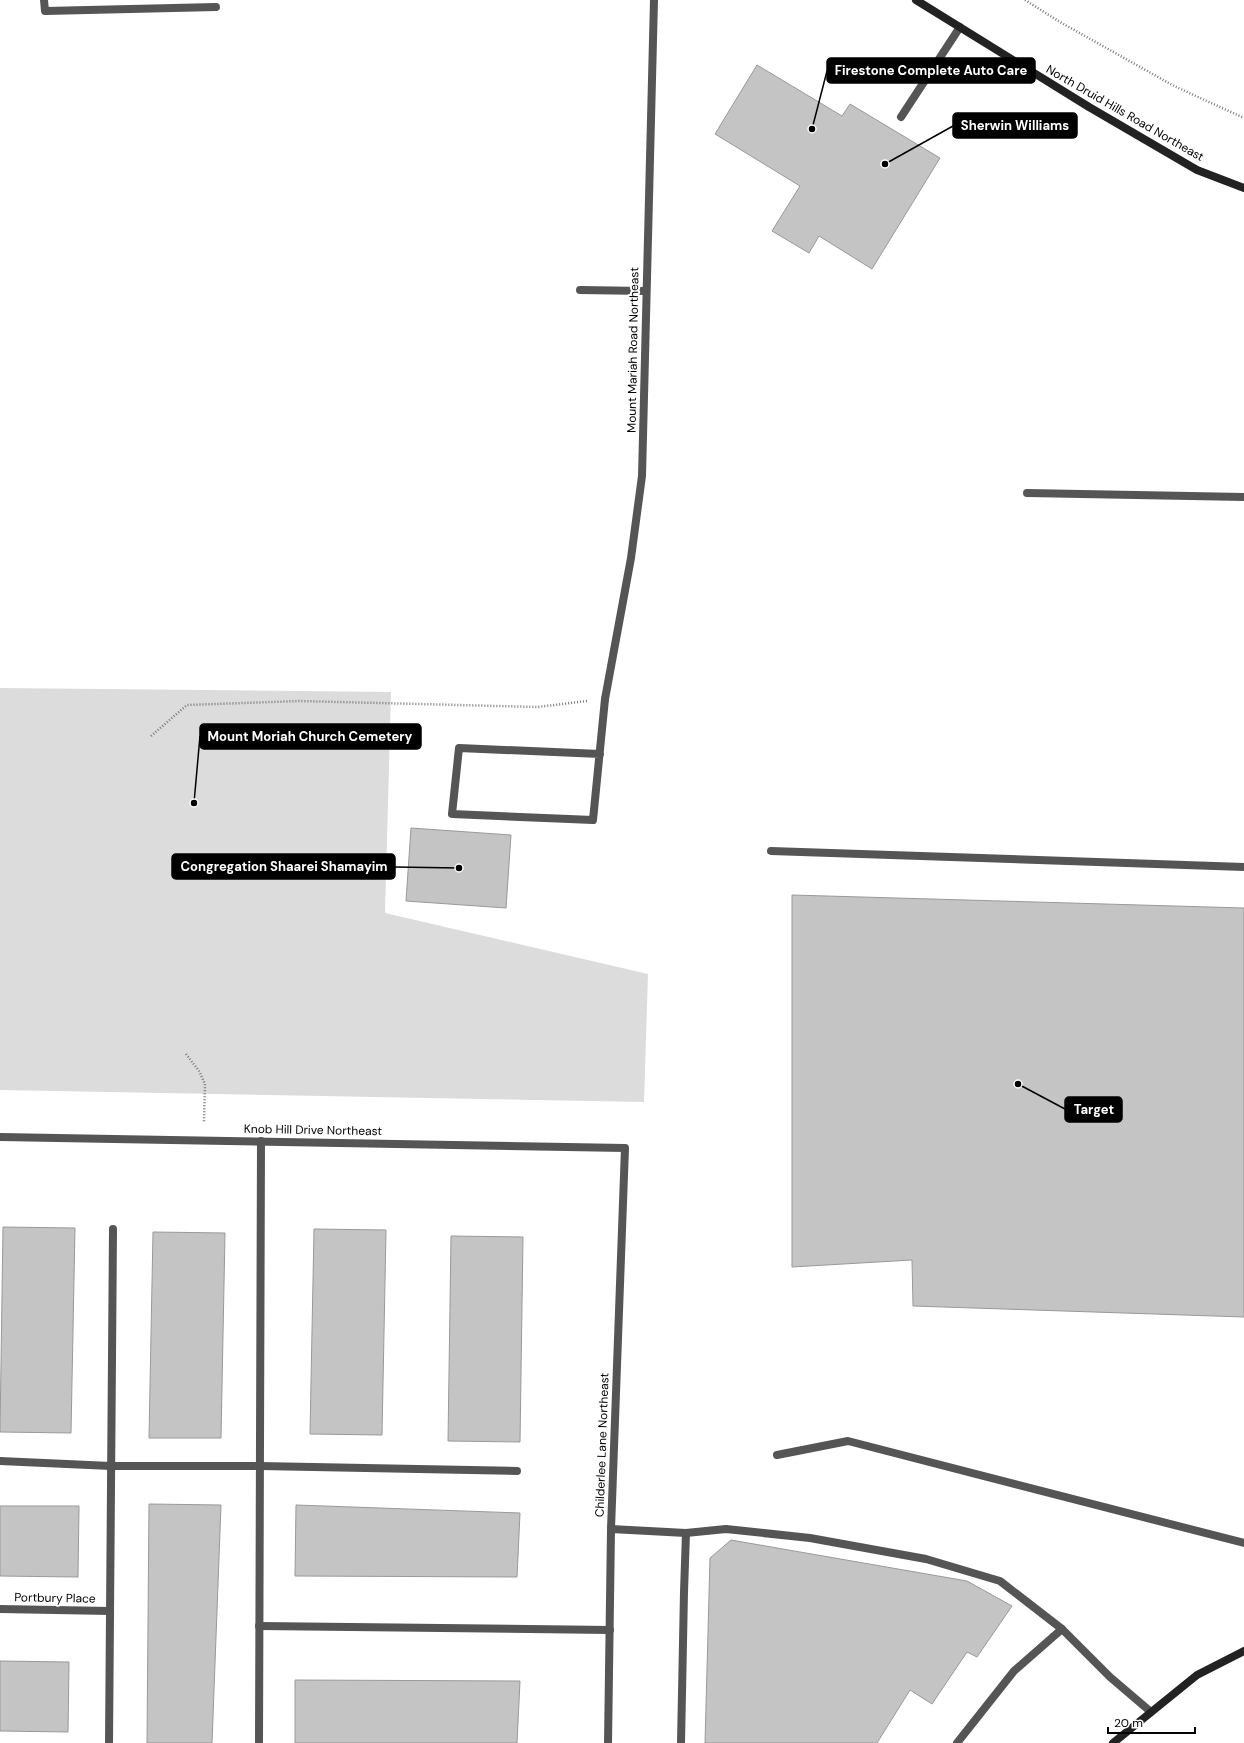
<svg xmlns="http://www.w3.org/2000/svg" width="1244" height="1743" font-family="'DM Sans',sans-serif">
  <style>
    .green { fill: #dcdcdc }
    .building { fill: #c4c4c4; stroke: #999 }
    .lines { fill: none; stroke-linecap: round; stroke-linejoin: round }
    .path { stroke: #777; stroke-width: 2.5; stroke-dasharray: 1 2; stroke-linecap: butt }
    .lane { stroke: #555; stroke-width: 8 }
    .street { stroke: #555; stroke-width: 8 }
    .secondary { stroke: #222; stroke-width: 8 }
    .labels { text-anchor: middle; stroke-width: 4; stroke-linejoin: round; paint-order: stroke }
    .street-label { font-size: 12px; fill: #000; stroke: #fff }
    .leader { fill: none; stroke: #000; stroke-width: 1.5 }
    .callout-dot { fill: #000; stroke: #fff; stroke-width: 1.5 }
    .callout { fill: #000; stroke: #000; stroke-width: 1.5 }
    .callout-label { font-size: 13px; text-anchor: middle; font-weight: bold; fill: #fff }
  </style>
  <rect width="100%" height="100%" fill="#fff"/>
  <path class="green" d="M 0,688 L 391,692 L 385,913 L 648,974 L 644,1102 L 0,1090 Z"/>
  <g class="building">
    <path d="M 757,65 L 842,116 L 850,104 L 940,158 L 872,269 L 819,236 L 809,253 L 772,231 L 800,186 L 715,134 Z"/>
    <path d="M 411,828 L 511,835 L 506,908 L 406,901 Z"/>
    <path d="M 792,895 L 1244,908 L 1244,1317 L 913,1306 L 912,1260 L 792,1267 Z"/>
    <path d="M 3,1227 L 75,1228 L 71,1433 L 0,1432 Z"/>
    <path d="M 314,1229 L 386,1230 L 382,1435 L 310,1434 Z"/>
    <path d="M 153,1232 L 225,1233 L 221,1438 L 149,1438 Z"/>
    <path d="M 451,1236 L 523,1237 L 520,1442 L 448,1441 Z"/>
    <path d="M 149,1504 L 221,1505 L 212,1743 L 147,1743 Z"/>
    <path d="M 296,1505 L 520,1513 L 517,1577 L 295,1576 Z"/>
    <path d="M 0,1506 L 79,1506 L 78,1577 L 0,1576 Z"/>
    <path d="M 731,1540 L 967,1581 L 1012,1606 L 977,1657 L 967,1652 L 932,1704 L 910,1690 L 877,1743 L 705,1743 L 710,1558 Z"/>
    <path d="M 0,1661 L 69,1662 L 68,1732 L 0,1731 Z"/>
    <path d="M 295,1680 L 520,1681 L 517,1743 L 295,1743 Z"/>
  </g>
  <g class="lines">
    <g class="path">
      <path d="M 1025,0 L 1060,22 L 1174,86 L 1244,118"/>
      <path d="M 151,736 L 187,705 L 299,701 L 538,707 L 587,701"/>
      <path d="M 186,1054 L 199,1071 L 205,1084 L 204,1122"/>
    </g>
    <g class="lane">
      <path d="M 44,0 L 45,11 L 216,7"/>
      <path d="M 901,117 L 960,27"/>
      <path d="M 580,290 L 646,291"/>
      <path d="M 1027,493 L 1244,497"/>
      <path d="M 600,754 L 459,748 L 452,814 L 593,820 L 605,699"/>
      <path d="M 771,851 L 1244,867"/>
      <path d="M 777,1455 L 848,1441 L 1244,1543"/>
      <path d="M 0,1461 L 111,1466 L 260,1466 L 517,1471"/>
      <path d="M 611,1529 L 686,1533 L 726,1529 L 810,1538 L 926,1559 L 1000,1581 L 1062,1629 L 1110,1677 L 1151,1712"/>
      <path d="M 0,1609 L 110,1611"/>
      <path d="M 259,1626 L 610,1630"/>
      <path d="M 109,1743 L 113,1229"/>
      <path d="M 259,1743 L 261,1141"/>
      <path d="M 681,1743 L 684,1592 L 686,1533"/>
      <path d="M 957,1743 L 1014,1671 L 1062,1629"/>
    </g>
    <g class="street">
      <path d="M 605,699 L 631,558 L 642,476 L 654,0"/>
      <path d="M 0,1137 L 625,1148 L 611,1529 L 608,1743"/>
    </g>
    <g class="secondary">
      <path d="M 916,0 L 1089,107 L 1197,170 L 1244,188"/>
      <path d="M 1113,1743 L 1197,1675 L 1244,1651"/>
    </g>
  </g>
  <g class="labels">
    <g class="street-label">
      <text transform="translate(1125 113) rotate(30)" y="4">North Druid Hills Road Northeast</text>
      <text transform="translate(633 350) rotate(-89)" y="4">Mount Mariah Road Northeast</text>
      <text transform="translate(313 1130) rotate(1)" y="4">Knob Hill Drive Northeast</text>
      <text transform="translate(602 1445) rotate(-88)" y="4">Childerlee Lane Northeast</text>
      <text transform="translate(55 1598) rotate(1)" y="4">Portbury Place</text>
    </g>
  </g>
  <path class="leader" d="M812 129L827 71M885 164L953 126M194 803L200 736M459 868L395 867M1018 1084L1065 1109"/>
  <g class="callout-dot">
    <circle cx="812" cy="129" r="4"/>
    <circle cx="885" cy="164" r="4"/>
    <circle cx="194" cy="803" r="4"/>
    <circle cx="459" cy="868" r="4"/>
    <circle cx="1018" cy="1084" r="4"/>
  </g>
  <g class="callout">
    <rect x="827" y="58" width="208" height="25" rx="4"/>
    <rect x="953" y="113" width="124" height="25" rx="4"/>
    <rect x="200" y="724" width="221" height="25" rx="4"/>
    <rect x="172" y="854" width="223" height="25" rx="4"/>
    <rect x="1065" y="1097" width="57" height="25" rx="4"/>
  </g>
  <g class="callout-label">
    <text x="931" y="75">Firestone Complete Auto Care</text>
    <text x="1015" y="130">Sherwin Williams</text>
    <text x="310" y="741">Mount Moriah Church Cemetery</text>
    <text x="284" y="871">Congregation Shaarei Shamayim</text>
    <text x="1094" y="1114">Target</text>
  </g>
  <path d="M1108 1727v6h87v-6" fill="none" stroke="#000000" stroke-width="2"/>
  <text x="1114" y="1727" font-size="12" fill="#000000" stroke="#ffffff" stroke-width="3" paint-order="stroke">20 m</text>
</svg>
